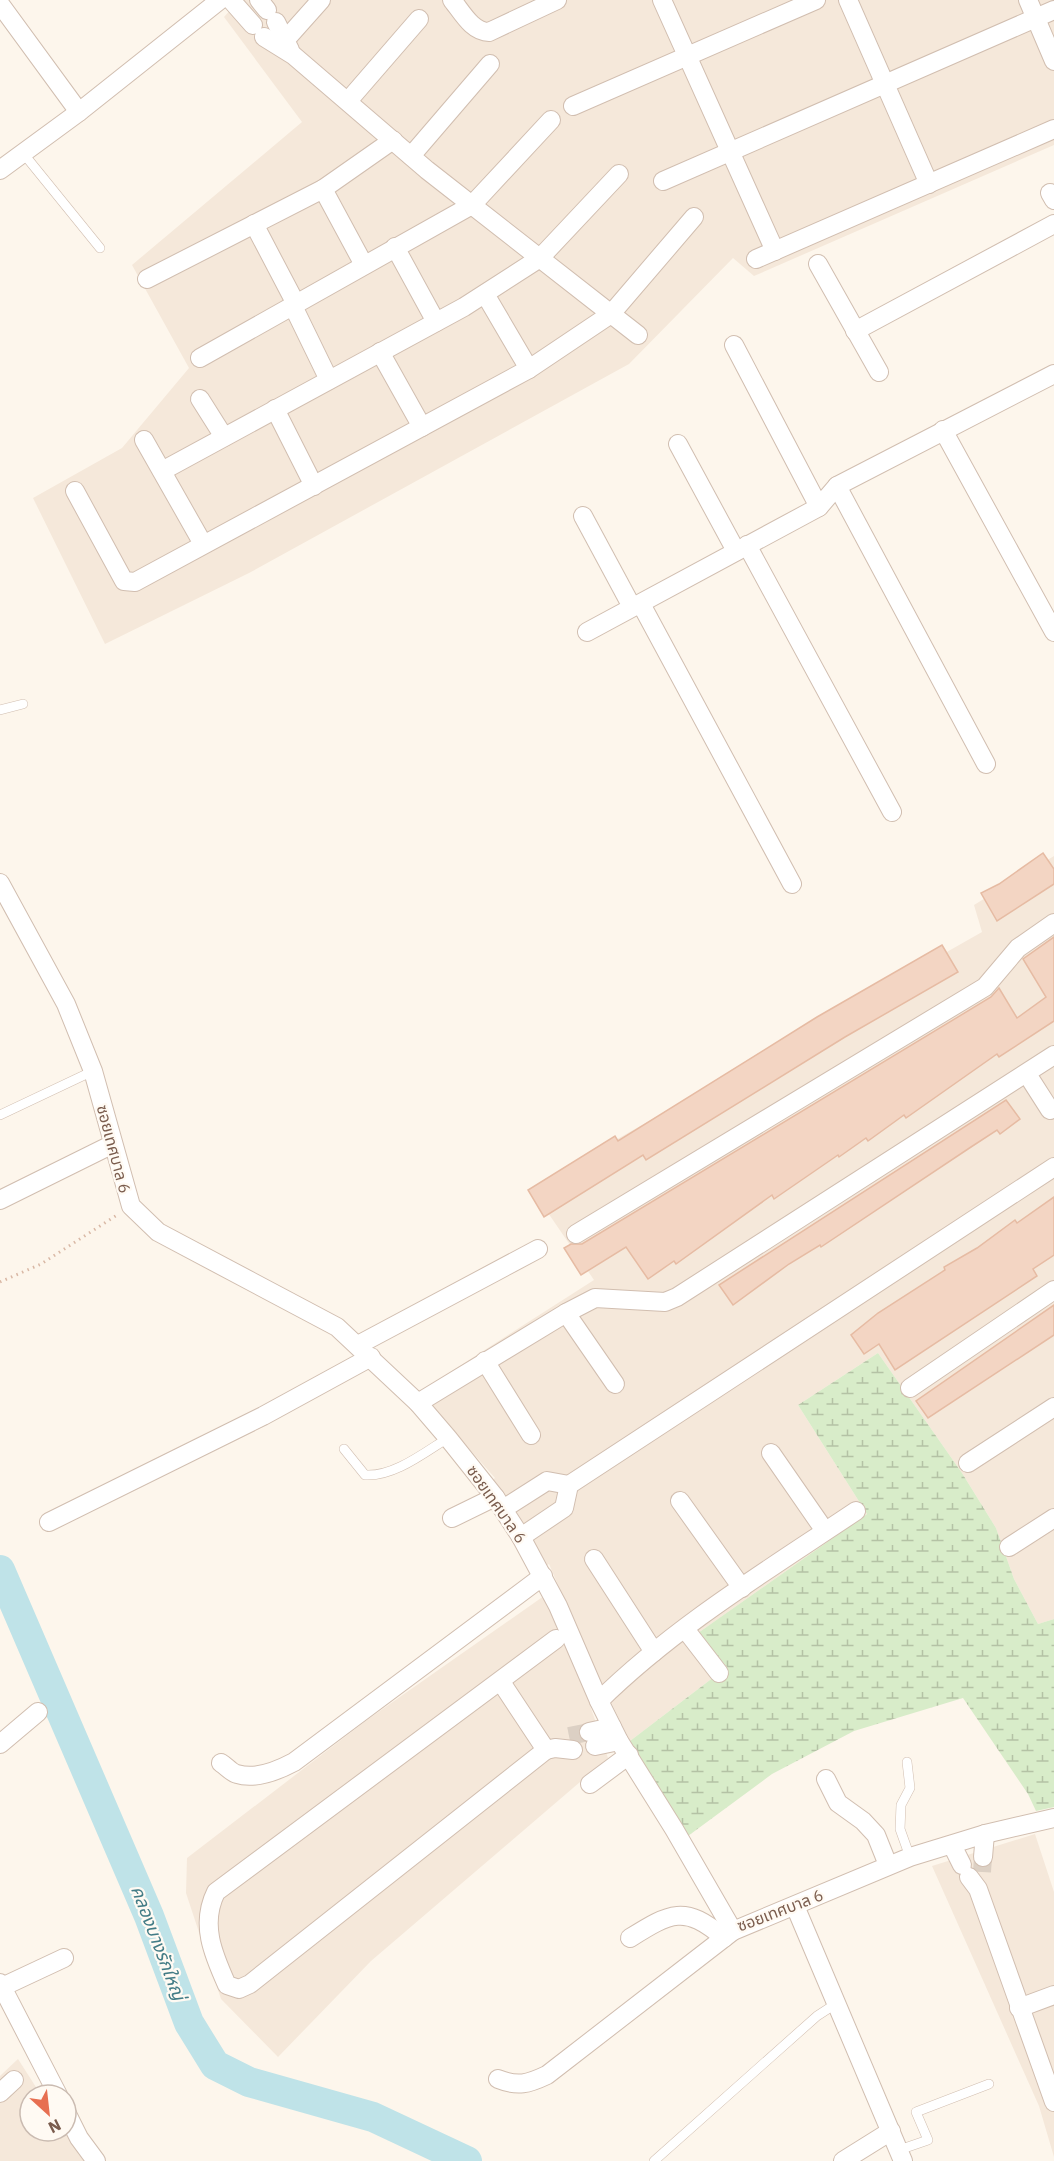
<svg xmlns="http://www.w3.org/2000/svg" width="1054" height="2161" font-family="'IBM Plex Sans','Noto Sans Thai',sans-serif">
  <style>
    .residential { fill: #f5e8da }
    .wetland { fill: url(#wetland-marsh) }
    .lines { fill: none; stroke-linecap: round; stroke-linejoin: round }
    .river { stroke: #bfe3e8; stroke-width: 30 }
    .building { fill: #f3d5c3; stroke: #e6bba3; stroke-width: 1.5 }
    .street-tunnel { stroke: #dcd0c4; stroke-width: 18; stroke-dasharray: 18 9; stroke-linecap: butt }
    .lane-casing { stroke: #d1beb0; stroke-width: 10 }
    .street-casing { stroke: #d1beb0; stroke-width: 20 }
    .path { stroke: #d9b8a5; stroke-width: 3; stroke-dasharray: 1.5 4.5; stroke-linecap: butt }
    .lane { stroke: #fff; stroke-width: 9 }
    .street { stroke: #fff; stroke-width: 18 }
    .labels { text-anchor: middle; stroke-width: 4.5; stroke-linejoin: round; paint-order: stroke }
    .street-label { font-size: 16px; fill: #7a5c4d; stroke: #fffaf3 }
    .water-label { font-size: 18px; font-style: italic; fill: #437c86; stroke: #fffaf3 }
  </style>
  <defs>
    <pattern id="wetland-marsh" width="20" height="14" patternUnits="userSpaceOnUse" patternTransform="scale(1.5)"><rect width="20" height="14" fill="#d8ecc9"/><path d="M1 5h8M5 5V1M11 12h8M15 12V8" fill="none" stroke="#b4c2a5"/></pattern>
  </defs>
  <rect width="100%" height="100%" fill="#fdf6ec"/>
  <g class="residential">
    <path d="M 239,0 L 1054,0 L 1054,145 L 754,276 L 733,258 L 629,364 L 249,573 L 105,644 L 33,498 L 122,448 L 189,368 L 132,265 L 302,122 L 224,17 Z"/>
    <path d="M 1054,856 L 1054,1619 L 1038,1624 L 1014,1579 L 996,1528 L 962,1473 L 878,1353 L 798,1405 L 867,1514 L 698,1633 L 727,1667 L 630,1741 L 590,1659 L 549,1564 L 540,1570 L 485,1485 L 495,1478 L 419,1392 L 594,1280 L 531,1188 L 982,932 L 974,905 Z"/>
    <path d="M 551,1591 L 608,1758 L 371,1961 L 278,2057 L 221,1999 L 186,1893 L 187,1858 L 367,1720 Z"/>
    <path d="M 1035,1834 L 1054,1892 L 1054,2157 L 1039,2106 L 932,1866 Z"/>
    <path d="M 18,2059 L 41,2095 L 30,2095 L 30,2131 L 64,2131 L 84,2161 L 0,2161 L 0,2076 Z"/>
  </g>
  <path class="wetland" d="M 878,1353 L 962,1473 L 996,1528 L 1014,1579 L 1038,1624 L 1054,1619 L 1054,1807 L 1036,1811 L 1028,1794 L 963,1698 L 854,1731 L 772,1774 L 688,1836 L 630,1741 L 727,1667 L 698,1633 L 867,1514 L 798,1405 Z"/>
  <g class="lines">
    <path class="river" d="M 0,1570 L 149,1916 L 189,2023 L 215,2065 L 249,2082 L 373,2117 L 467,2161"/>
  </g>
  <g class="building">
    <path d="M 1043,853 L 1054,869 L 1054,884 L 997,921 L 981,893 L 999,884 Z"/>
    <path d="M 1054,937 L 1054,1021 L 999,1057 L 997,1054 L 906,1118 L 904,1115 L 868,1141 L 866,1138 L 839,1157 L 838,1155 L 774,1199 L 772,1195 L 676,1264 L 674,1261 L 648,1279 L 626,1247 L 581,1275 L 564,1248 L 571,1244 L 582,1244 L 991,997 L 999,988 L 1017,1018 L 1046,997 L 1023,959 Z"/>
    <path d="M 942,945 L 958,972 L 845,1037 L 646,1160 L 643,1155 L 544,1217 L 528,1190 L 615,1136 L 618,1141 L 817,1017 Z"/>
    <path d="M 1006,1100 L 1020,1119 L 1000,1134 L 997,1130 L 971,1147 L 821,1247 L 820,1245 L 789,1264 L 733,1305 L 719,1285 Z"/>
    <path d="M 1054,1197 L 1054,1255 L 1033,1269 L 1037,1276 L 895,1370 L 879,1344 L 864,1354 L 851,1335 L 878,1313 L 945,1270 L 944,1267 L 977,1248 L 1015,1220 L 1017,1223 Z"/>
    <path d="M 1054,1305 L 1054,1335 L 928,1418 L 916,1401 Z"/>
  </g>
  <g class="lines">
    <g class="street-tunnel">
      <path d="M 569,1736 L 589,1732"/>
      <path d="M 982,1872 L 983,1857"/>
    </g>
    <g class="lane-casing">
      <g id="lane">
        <path d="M 23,153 L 100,248"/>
        <path d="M 0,710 L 23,704"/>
        <path d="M 0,1115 L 93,1071"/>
        <path d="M 344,1449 L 365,1475 C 394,1477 425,1452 448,1438"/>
        <path d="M 907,1762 L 910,1788 L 901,1805 L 900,1829 L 910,1857"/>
        <path d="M 899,2150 L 928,2140 L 916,2112 L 989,2084"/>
        <path d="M 654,2161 L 817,2016 L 837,2003"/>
      </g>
    </g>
    <g class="street-casing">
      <g id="street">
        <path d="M 231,0 L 253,25"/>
        <path d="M 259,0 L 267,10"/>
        <path d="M 452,0 C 462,12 472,32 489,32 L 557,0"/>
        <path d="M 662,0 L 775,251"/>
        <path d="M 848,0 L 929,184"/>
        <path d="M 1028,0 L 1054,61"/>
        <path d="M 0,4 L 79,112"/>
        <path d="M 276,22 L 290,50"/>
        <path d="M 264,37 L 293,55 L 427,170 L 638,335"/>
        <path d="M 280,46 L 321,0"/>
        <path d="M 348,101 L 419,19"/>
        <path d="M 573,106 L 816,0"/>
        <path d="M 411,156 L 490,64"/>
        <path d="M 0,170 L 79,112 L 220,0"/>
        <path d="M 663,181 L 1054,10"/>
        <path d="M 323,189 L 364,265"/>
        <path d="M 1050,193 L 1054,200"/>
        <path d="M 254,224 L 296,304"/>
        <path d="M 395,247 L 436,322"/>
        <path d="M 756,259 L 1054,129"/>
        <path d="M 818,264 L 879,372"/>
        <path d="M 147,279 L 323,189 L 393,140"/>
        <path d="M 485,294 L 529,369"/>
        <path d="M 293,306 L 329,380"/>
        <path d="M 855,331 L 1054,224"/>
        <path d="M 734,345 L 819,507"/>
        <path d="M 380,352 L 422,427"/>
        <path d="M 200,358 L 472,205 L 551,120"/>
        <path d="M 200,399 L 224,437"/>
        <path d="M 275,409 L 314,486"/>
        <path d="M 943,430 L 1054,632"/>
        <path d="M 144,440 L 203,544"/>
        <path d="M 678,444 L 736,551"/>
        <path d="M 162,471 L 464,307 L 540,258 L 619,174"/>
        <path d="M 837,486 L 986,764"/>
        <path d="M 75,491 L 124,581 L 135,582 L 529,369 L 611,314 L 694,217"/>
        <path d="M 583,516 L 632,607"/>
        <path d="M 747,545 L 892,812"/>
        <path d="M 641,604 L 792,884"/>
        <path d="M 587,632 L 819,507 L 837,486 L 1054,374"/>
        <path d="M 0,883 L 66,1004 L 93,1071 L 131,1206 L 158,1232 L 337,1327 L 418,1403 L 448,1438 L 495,1497 L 521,1537 L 558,1606 L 599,1701 L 619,1741 L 674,1829 L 733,1931"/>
        <path d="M 1027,1074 L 1050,1110"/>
        <path d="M 0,1200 L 113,1144"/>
        <path d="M 576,1234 L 985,987 L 1018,948 L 1054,923"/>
        <path d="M 566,1313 L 615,1384"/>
        <path d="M 358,1345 L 538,1249"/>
        <path d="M 485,1361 L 531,1435"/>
        <path d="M 910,1388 L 1054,1290"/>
        <path d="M 418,1403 L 566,1313 L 595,1298 L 665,1302 L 677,1297 L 1054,1055"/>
        <path d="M 771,1453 L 825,1531"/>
        <path d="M 968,1463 L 1054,1407"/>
        <path d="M 569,1485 L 1054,1167"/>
        <path d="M 680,1501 L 742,1588"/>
        <path d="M 503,1509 L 547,1481 L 569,1485"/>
        <path d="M 452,1518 L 495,1497"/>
        <path d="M 49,1522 L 263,1416 L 371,1357"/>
        <path d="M 521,1537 L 564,1508 L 569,1485"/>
        <path d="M 1009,1547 L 1054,1518"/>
        <path d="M 594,1559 L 654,1652"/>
        <path d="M 685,1629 L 719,1673"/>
        <path d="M 501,1682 L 546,1750 L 555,1748 L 573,1750"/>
        <path d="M 599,1701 C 674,1627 768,1570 856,1511"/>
        <path d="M 589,1732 L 612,1727"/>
        <path d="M 0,1744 L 38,1712"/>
        <path d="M 595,1746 L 619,1741"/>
        <path d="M 546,1750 L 250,1984 L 239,1989 L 227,1985 C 213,1954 200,1924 216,1892 L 556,1639"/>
        <path d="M 221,1763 C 226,1766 232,1773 237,1774 C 256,1780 279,1770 294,1762 L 543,1576"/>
        <path d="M 826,1779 L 838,1803 L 863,1821 L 876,1835 L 888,1865"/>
        <path d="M 590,1784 L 629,1755"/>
        <path d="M 952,1845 L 962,1865"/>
        <path d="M 983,1857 L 985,1834"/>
        <path d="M 969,1877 L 978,1889 L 1054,2102"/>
        <path d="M 795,1906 L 903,2161"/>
        <path d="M 630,1938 C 670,1913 685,1904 724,1938"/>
        <path d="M 0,1983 L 58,2095"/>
        <path d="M 2,1987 L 64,1958"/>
        <path d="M 1019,2008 L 1054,1995"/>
        <path d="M 498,2079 C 518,2087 528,2084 547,2075 L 733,1931 L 910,1857 L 985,1834 L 1054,1818"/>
        <path d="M 0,2093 L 14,2080"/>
        <path d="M 66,2112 L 79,2138 L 96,2161"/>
        <path d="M 843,2161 L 891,2131"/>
      </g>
    </g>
    <path class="path" d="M 0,1282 L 41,1264 L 117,1215"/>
    <use href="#lane" class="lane"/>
    <use href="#street" class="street"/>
  </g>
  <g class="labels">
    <g class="street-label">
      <text transform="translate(114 1149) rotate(75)" y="6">ซอยเทศบาล 6</text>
      <text transform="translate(497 1504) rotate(55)" y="6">ซอยเทศบาล 6</text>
      <text transform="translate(780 1910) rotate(-21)" y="6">ซอยเทศบาล 6</text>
    </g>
    <g class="water-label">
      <text transform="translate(158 1943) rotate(69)" y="6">คลองบางรักใหญ่</text>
    </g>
  </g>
  <g transform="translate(48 2113) rotate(153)"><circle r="28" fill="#fffaf3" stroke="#cabbb1" stroke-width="1.5"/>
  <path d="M0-4.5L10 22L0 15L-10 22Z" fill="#e76f51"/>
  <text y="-9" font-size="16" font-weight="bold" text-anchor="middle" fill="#7a5c4d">N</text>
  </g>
</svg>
